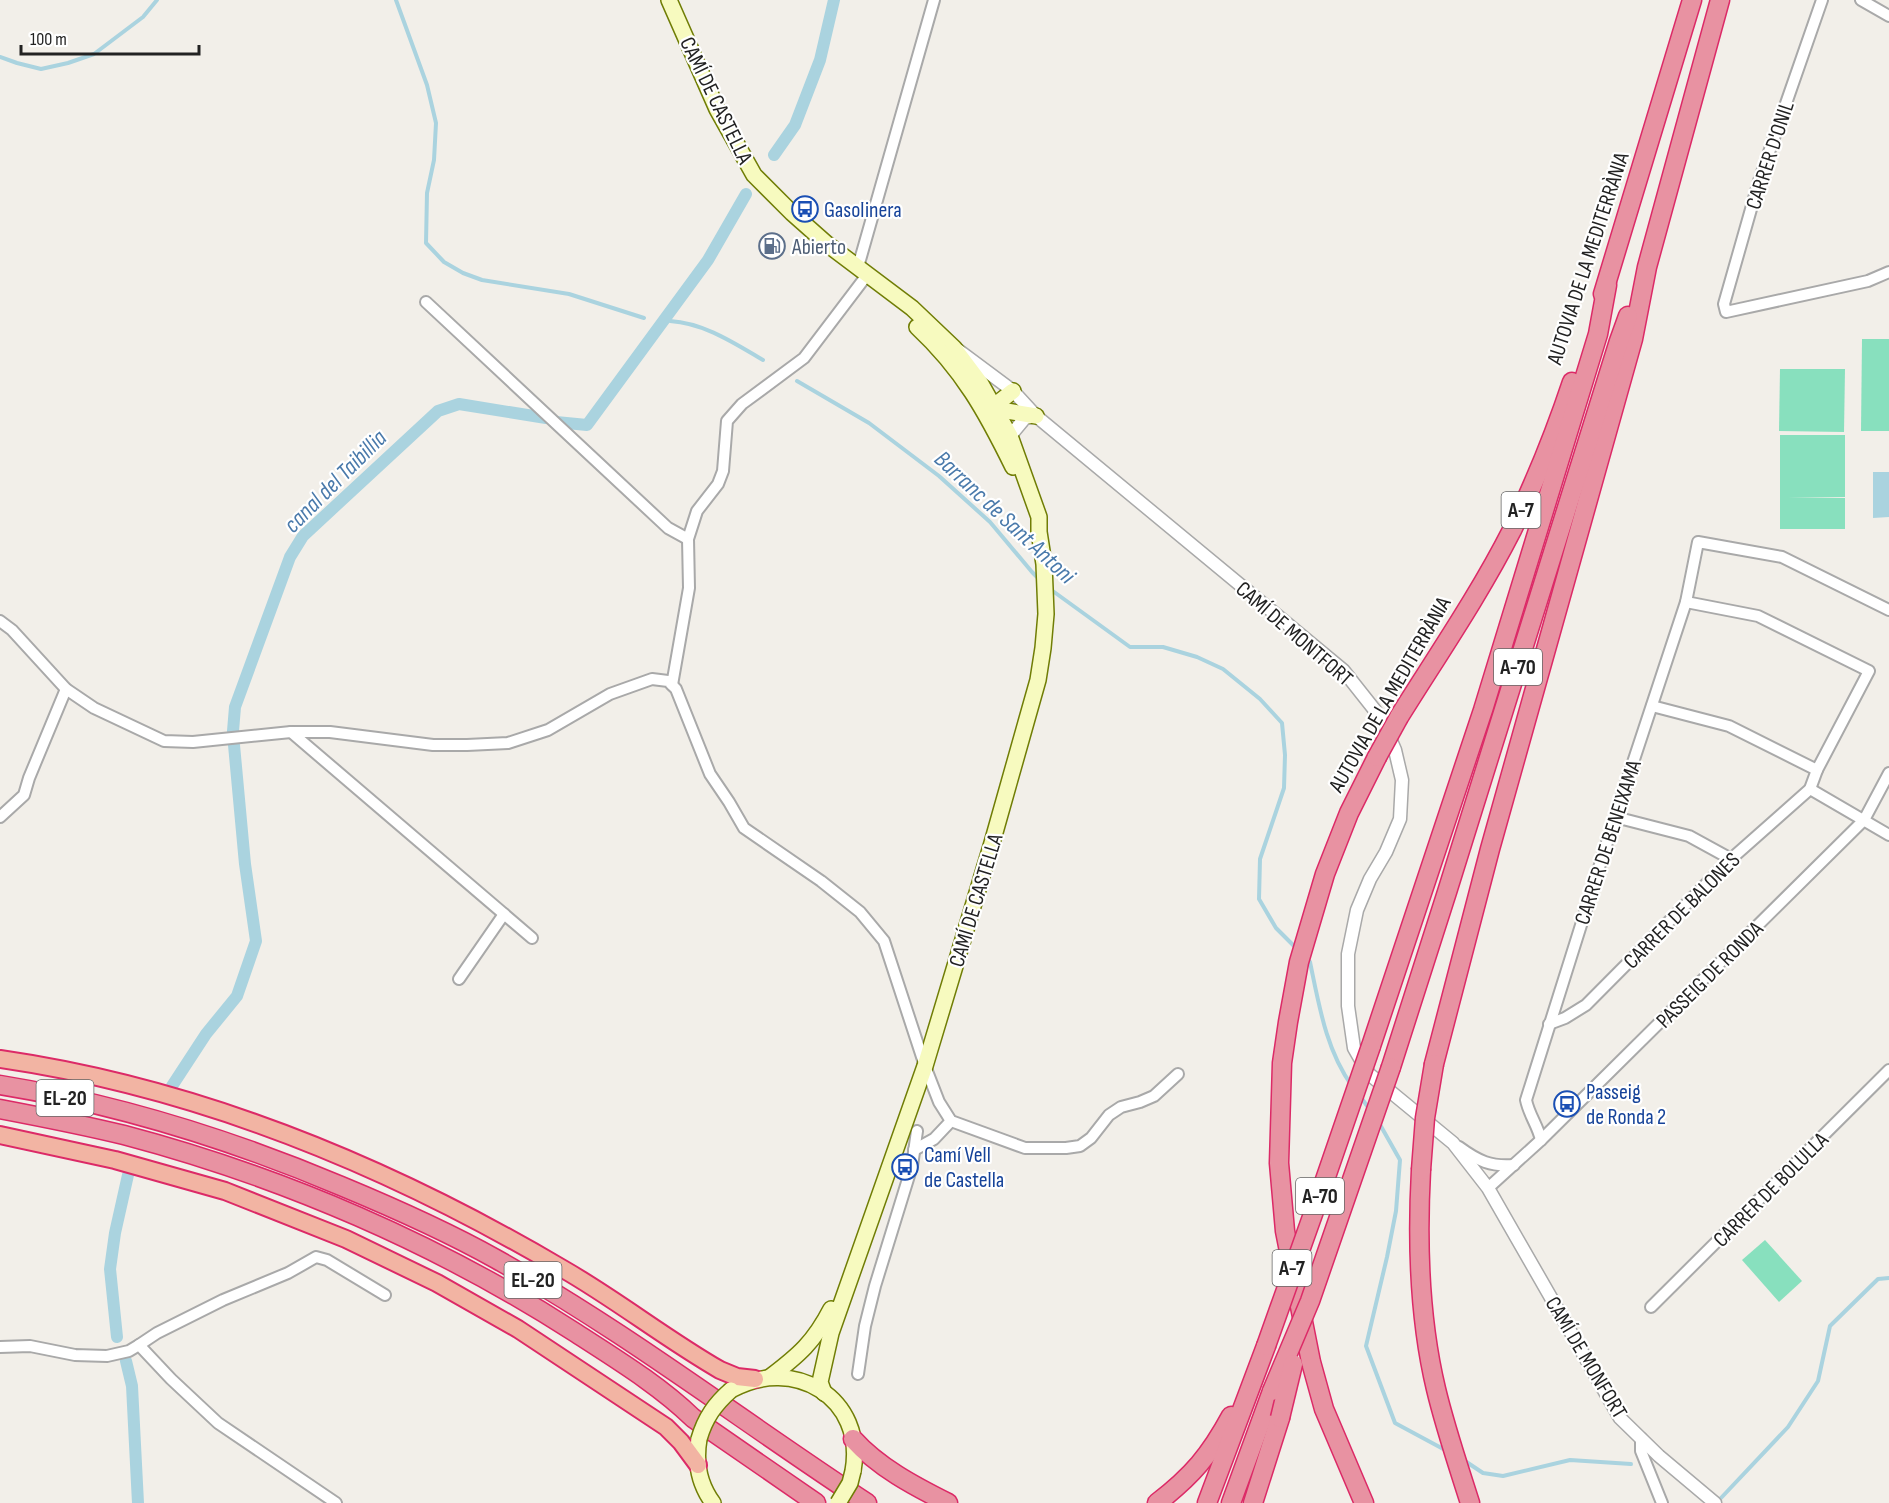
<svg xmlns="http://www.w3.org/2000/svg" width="1889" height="1503" font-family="'Sofia Sans Condensed',sans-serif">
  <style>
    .pitch { fill: #88e0be }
    .water { fill: #aad3df }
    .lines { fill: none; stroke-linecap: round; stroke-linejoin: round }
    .stream { stroke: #aad3df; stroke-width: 4 }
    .canal { stroke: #aad3df; stroke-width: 12 }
    .minor-casing { stroke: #a9a9a9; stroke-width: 14 }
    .tertiary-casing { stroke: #a9a9a9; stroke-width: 15 }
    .secondary-casing { stroke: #707d05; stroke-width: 18 }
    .trunk-casing { stroke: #dc2a67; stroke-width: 20 }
    .motorway-casing { stroke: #dc2a67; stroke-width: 21 }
    .minor { stroke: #fff; stroke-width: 10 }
    .tertiary { stroke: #fff; stroke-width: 12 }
    .secondary { stroke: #f7fabf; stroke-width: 15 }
    .trunk { stroke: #f2b4a3; stroke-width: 16 }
    .motorway { stroke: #e892a2; stroke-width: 18 }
    .secondary-bridge-casing { stroke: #707d05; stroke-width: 18; stroke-linecap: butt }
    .motorway-bridge-casing { stroke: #dc2a67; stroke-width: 21; stroke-linecap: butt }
    .secondary-bridge { stroke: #f7fabf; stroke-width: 15 }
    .motorway-bridge { stroke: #e892a2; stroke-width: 18 }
    .labels { text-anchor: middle; stroke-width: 4.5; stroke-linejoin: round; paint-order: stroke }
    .shield { fill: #fff; stroke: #646464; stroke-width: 1.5 }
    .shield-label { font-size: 21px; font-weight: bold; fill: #222 }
    .street-label { font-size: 22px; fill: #222; stroke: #fff }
    .transit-label { font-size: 22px; fill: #164399; stroke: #fff; text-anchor: start }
    .service-label { font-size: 22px; fill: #4e5e75; stroke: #fff; text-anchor: start }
    .water-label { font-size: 24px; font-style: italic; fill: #4a7aab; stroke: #fff }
  </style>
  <rect width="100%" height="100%" fill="#f2efe9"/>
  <g class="pitch">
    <path d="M 1862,339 L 1889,339 L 1889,431 L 1861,431 Z"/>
    <path d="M 1780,369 L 1845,369 L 1844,432 L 1779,431 Z"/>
    <path d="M 1780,435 L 1845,435 L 1845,497 L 1788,497 L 1845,498 L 1845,529 L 1780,529 Z"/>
    <path d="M 1765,1240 L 1802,1281 L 1779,1302 L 1742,1260 Z"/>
  </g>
  <path class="water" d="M 1873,472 L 1889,472 L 1889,517 L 1873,518 Z"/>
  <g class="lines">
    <g class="stream">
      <path d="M 396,0 L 427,85 L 436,123 L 434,160 L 427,193 L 426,243 L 444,262 L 463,273 L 482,280 L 569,294 L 644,318"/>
      <path d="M 0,57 L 17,63 L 41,69 L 68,63 L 94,54 L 143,17 L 157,0"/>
      <path d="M 670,321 C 704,323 734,343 763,360"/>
      <path d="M 797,381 L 869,423 L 939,476 L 990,522 L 1032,572 L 1040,580"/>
      <path d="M 1050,589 L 1130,647 L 1163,647 L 1197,657 L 1223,669 L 1260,699 L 1282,723 L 1285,755 L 1284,788 L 1260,859 L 1259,899 L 1276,928 L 1297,949"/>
      <path d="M 1307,959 L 1310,962 C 1319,1005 1326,1050 1352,1086"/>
      <path d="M 1360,1096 L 1370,1110"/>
      <path d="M 1378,1121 L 1400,1160 L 1396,1211 L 1387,1257 L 1366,1346 L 1395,1423 L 1447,1451"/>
      <path d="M 1462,1459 L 1483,1473 L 1503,1476 L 1570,1460 L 1631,1464"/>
      <path d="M 1721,1498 L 1788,1427 L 1818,1381 L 1830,1326 L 1878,1279 L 1889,1278"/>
    </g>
    <g class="canal">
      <path d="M 774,155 L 795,125 L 820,60 L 834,0"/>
      <path d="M 556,422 L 587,425 L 708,260 L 746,194"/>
      <path d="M 233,731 L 235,707 L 290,557 L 303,536 L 438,411 L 459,404 L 546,418"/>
      <path d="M 172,1086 L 206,1034 L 237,996 L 256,941 L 245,864 L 234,745"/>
      <path d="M 117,1337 L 110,1269 L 115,1233 L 128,1175"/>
      <path d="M 126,1361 L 132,1386 L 138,1503"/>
    </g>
    <g class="minor-casing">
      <g id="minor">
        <path d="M 1822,0 L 1759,181 L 1724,304 L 1726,312 L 1868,281 L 1889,272"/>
        <path d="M 1861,0 L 1889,16"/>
        <path d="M 858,267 L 934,0"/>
        <path d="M 426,302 L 668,528 L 688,539"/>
        <path d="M 0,621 L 12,630 L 66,689 L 94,708 L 164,741 L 193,742 L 291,732 L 330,732 L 433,745 L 467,745 L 508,743 L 548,730 L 610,694 L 652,679 L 668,681 L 676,689 L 710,774 L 729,802 L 744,828 L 821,881 L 860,912 L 884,941 L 925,1066 L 939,1102 L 951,1121 L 1025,1148 L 1066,1148 L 1080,1146 L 1091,1138 L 1109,1115 L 1121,1107 L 1140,1102 L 1154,1096 L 1178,1074"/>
        <path d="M 672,685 L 689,588 L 688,539 L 697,511 L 718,484 L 723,471 L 727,421 L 742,404 L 804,358 L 867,275"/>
        <path d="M 1652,706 L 1729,726 L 1817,770"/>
        <path d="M 291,732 L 532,938"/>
        <path d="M 1810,789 L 1889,835"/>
        <path d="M 0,817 L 24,795 L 29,778 L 66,689"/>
        <path d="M 1615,817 L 1689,836 L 1731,859"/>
        <path d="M 459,979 L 504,914"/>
        <path d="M 1549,1024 L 1565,1018 L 1586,1005 L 1731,859 L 1810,789 L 1817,770 L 1869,671 L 1758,616 L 1686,602"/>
        <path d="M 1541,1140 C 1538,1126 1529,1115 1526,1100 L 1615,817 L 1686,602 L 1698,542 L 1782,557 L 1889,610"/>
        <path d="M 1459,1147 C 1478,1161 1491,1167 1514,1165"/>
        <path d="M 914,1150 L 934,1139 L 951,1121"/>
        <path d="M 1488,1188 L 1541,1140 L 1864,820 L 1889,773"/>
        <path d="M 1651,1307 L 1889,1070"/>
        <path d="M 139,1345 L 157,1333 L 223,1300 L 288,1273 L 316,1257 L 327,1260 L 385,1295"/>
        <path d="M 0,1347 L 30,1346 L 75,1355 L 107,1356 L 129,1351 L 139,1345 L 171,1379 L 218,1423 L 336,1503"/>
        <path d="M 858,1374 L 865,1326 L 875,1286 L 912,1166 L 917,1131"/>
        <path d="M 1641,1438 L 1641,1451 L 1662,1503"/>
      </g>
    </g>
    <g class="tertiary-casing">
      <g id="tertiary">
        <path d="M 958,350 L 1013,391 L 1036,416 L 1343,670 L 1381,718 L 1395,750 L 1402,780 L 1400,819 L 1386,852 L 1370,879 L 1357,910 L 1348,954 L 1348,1006 L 1354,1048 L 1369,1074 L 1453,1143 L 1488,1188 L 1620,1418 L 1659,1456 L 1715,1503"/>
        <path d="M 1010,436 L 1025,418 L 1036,416"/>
      </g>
    </g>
    <g class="secondary-casing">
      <g id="secondary">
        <path d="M 669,0 L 717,109 L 754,175 L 792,213 L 827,244 L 912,308 L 954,348 L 981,384 L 1010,436 L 1039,517 L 1039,532 L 1044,564 L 1046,614 L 1043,648 L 1038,680 L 992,843 L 925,1066 L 831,1333 L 820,1382 L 824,1393"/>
        <path d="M 917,327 C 963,370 986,412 1013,467"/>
        <path d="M 990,404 L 1001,410 L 1036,416"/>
        <path d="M 994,415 L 994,406 L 1013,391"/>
        <path d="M 770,1377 C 799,1355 814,1342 831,1309"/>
        <path d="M 731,1390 C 794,1355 866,1398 853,1471"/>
        <path d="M 699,1439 C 695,1462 699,1484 713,1503"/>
      </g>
    </g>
    <g class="trunk-casing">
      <g id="trunk">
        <path d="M 0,1059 C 200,1088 390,1167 563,1269 C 617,1300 666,1339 720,1370 L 737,1377 L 755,1379"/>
        <path d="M 0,1135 L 115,1160 L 225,1191 L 346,1239 L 437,1283 L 518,1329 L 666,1427 L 681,1442 L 698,1465"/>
      </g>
    </g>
    <g class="motorway-casing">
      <g id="motorway">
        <path d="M 1603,294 L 1692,0"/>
        <path d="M 1399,717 C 1437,656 1479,595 1512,530 C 1535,482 1555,433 1572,382"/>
        <path d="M 1371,1046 L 1483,710 L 1598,334 L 1607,285"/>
        <path d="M 1434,1064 L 1490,849 L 1633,339 L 1647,267 L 1720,0"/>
        <path d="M 1391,1067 L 1447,892 L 1619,341 L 1628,316"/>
        <path d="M 0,1085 C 117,1104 232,1140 341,1186 C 394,1208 446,1231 496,1259 C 625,1331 743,1422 867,1503"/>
        <path d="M 0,1109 C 42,1117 83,1125 124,1135 C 283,1177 438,1244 576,1333 C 616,1359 659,1385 693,1418 L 816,1503"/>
        <path d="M 1421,1170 C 1417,1243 1419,1318 1436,1389 C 1445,1427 1458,1465 1470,1503"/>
        <path d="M 853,1439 C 878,1467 914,1486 948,1503"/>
        <path d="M 1157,1503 C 1192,1476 1210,1455 1231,1416"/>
        <path d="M 1207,1503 L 1266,1346"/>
        <path d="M 1231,1503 L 1272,1391"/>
        <path d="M 1253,1503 L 1280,1418"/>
        <path d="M 1364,1503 L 1324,1409 L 1311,1362 L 1285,1231 L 1279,1163 L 1282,1063 L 1288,1022 L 1299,962 L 1325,874 L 1349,813 L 1377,757"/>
      </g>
    </g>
    <use href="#minor" class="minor"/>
    <use href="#tertiary" class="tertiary"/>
    <use href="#secondary" class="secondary"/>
    <use href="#trunk" class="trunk"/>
    <use href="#motorway" class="motorway"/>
    <g class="secondary-bridge-casing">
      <g id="secondary-bridge">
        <path d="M 699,1439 C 705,1418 715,1404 731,1390"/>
        <path d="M 838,1503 L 850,1483 L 853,1471"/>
      </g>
    </g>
    <g class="motorway-bridge-casing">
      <g id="motorway-bridge">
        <path d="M 1377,757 L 1399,717"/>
        <path d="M 1421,1170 L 1425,1118 L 1434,1064"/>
        <path d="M 1266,1346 L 1318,1200 L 1371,1046"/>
        <path d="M 1272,1391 L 1310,1301 L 1391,1067"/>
        <path d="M 1280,1418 L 1293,1364"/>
      </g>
    </g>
    <use href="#secondary-bridge" class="secondary-bridge"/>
    <use href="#motorway-bridge" class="motorway-bridge"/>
  </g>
  <defs>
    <g id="bus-ring" transform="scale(1.35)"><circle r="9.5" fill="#fff" stroke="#1a4fb4" stroke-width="1.5"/><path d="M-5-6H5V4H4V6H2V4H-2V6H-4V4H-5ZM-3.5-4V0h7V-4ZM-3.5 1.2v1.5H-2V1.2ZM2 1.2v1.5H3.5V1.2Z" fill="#1a4fb4"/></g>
    <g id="fuel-ring" transform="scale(1.35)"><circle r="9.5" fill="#fff" stroke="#5c6f8a" stroke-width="1.5"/><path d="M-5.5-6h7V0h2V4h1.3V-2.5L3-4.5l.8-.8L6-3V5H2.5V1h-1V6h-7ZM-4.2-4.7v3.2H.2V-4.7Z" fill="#5c6f8a"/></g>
  </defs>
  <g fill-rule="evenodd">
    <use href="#bus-ring" x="805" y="209"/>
    <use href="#fuel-ring" x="772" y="246"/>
    <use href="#bus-ring" x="1567" y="1104"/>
    <use href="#bus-ring" x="905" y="1167"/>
  </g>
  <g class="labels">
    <g class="shield">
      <rect x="1501.5" y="492" width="39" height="36" rx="4.5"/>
      <rect x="1494" y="649" width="48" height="36" rx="4.5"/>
      <rect x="36.5" y="1080" width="57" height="36" rx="4.5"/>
      <rect x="1296" y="1178" width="48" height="36" rx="4.5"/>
      <rect x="1272.5" y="1250" width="39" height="36" rx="4.5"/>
      <rect x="504.5" y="1262" width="57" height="36" rx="4.5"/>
    </g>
    <g class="shield-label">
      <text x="1521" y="517">A-7</text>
      <text x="1518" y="674">A-70</text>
      <text x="65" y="1105">EL-20</text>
      <text x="1320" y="1203">A-70</text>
      <text x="1292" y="1275">A-7</text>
      <text x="533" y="1287">EL-20</text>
    </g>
    <g class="street-label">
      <text transform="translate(717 100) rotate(64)" y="8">CAMÍ DE CASTELLA</text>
      <text transform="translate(1769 155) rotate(-72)" y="8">CARRER D'ONIL</text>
      <text transform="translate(1587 258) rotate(-72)" y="8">AUTOVIA DE LA MEDITERRÀNIA</text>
      <text transform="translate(1295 633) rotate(41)" y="8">CAMÍ DE MONTFORT</text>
      <text transform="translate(1389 694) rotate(-60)" y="8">AUTOVIA DE LA MEDITERRÀNIA</text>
      <text transform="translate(1607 842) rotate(-72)" y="8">CARRER DE BENEIXAMA</text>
      <text transform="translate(975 900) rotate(-73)" y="8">CAMÍ DE CASTELLA</text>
      <text transform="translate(1681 910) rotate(-45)" y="8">CARRER DE BALONES</text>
      <text transform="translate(1709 974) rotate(-45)" y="8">PASSEIG DE RONDA</text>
      <text transform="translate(1770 1189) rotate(-45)" y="8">CARRER DE BOLULLA</text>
      <text transform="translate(1587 1357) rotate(59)" y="8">CAMÍ DE MONFORT</text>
    </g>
    <g class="transit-label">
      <text x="824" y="217">Gasolinera</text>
      <text x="1586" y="1099">Passeig<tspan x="1586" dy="25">de Ronda 2</tspan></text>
      <text x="924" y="1162">Camí Vell<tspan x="924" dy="25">de Castella</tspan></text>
    </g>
    <g class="service-label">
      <text x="792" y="254">Abierto</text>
    </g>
    <g class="water-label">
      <text transform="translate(335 481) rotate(-45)" y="8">canal del Taibillia</text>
      <text transform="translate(1005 517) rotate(43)" y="8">Barranc de Sant Antoni</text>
    </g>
  </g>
  <path d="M21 45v9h178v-9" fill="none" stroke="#222222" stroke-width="3"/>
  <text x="30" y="45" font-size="18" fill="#222222" stroke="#ffffff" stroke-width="4.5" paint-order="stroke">100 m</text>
</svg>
